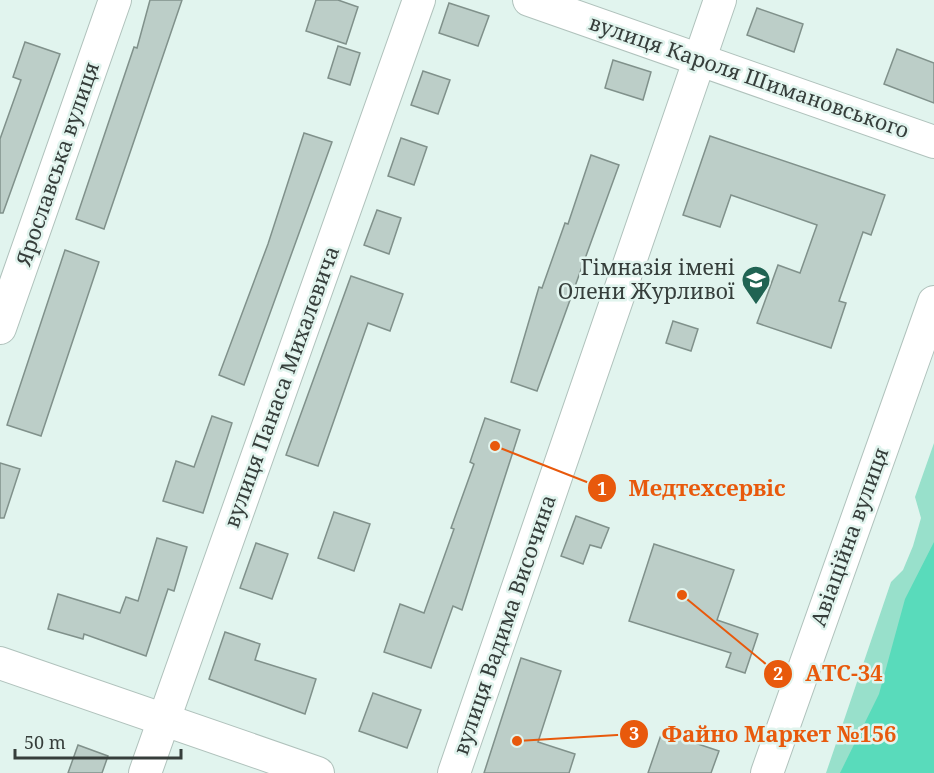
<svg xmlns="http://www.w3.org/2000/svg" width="934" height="773" font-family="'Noto Serif',serif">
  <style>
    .green { fill: #98e0cb }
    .forest { fill: #59dbbb }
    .building { fill: #bccec8; stroke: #80918b; stroke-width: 1.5 }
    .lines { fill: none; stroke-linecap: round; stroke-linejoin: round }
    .minor-casing { stroke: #b0c2bc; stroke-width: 34 }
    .minor { stroke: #fff; stroke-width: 32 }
    .labels { text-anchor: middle; stroke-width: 5; stroke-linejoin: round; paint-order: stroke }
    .street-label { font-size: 21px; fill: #363e3b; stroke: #e1f4ee }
    .poi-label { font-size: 21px; fill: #363e3b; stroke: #e1f4ee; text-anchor: end }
    .leader { fill: none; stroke: #e8590c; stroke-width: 2 }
    .callout-dot { fill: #e8590c; stroke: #e1f4ee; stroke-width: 2 }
    .mark-label { font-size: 18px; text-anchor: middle; font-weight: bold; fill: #fff }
    .callout-label { font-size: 22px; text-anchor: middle; font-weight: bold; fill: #e8590c; stroke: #e1f4ee; stroke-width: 5; stroke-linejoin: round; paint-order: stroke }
  </style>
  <rect width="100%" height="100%" fill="#e1f4ee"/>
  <path class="green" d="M 934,443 L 934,773 L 826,773 L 891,582 L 903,570 L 913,546 L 921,518 L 915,497 Z"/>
  <path class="forest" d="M 934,542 L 934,773 L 840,773 L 879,694 L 905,599 Z"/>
  <g class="building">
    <path d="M 150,0 L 182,0 L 104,229 L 76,219 L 134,47 L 137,48 Z"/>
    <path d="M 316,0 L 338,0 L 358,7 L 346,44 L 306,31 Z"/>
    <path d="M 449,3 L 489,16 L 478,46 L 439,33 Z"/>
    <path d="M 757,8 L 803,24 L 794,52 L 747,35 Z"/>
    <path d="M 25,42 L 60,54 L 3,213 L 0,213 L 0,139 L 21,80 L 13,77 Z"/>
    <path d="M 338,46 L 360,53 L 350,85 L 328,78 Z"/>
    <path d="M 897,49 L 934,63 L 934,103 L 884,84 Z"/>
    <path d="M 613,60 L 651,72 L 643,100 L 605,88 Z"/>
    <path d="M 423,71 L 450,80 L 438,114 L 411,105 Z"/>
    <path d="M 304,133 L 332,142 L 244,385 L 219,375 L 268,244 Z"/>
    <path d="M 710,136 L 885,195 L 871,235 L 863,232 L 839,301 L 846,303 L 831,348 L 757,323 L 778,265 L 800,273 L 817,225 L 731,195 L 720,227 L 683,215 Z"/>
    <path d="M 401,138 L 427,147 L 414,185 L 388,176 Z"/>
    <path d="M 591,155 L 619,165 L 537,391 L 511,382 L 539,287 L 542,288 L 565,223 L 568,224 Z"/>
    <path d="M 377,210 L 401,218 L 389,254 L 364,245 Z"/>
    <path d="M 65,250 L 99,262 L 41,436 L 7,425 Z"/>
    <path d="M 351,276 L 403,294 L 390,331 L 368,323 L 318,466 L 286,455 Z"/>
    <path d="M 673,321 L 698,329 L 691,351 L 666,343 Z"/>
    <path d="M 212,416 L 232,423 L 203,513 L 163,501 L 176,461 L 194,467 Z"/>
    <path d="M 485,418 L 520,430 L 462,610 L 453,606 L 431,668 L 384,652 L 400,604 L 424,613 L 454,529 L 451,528 L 474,464 L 470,462 Z"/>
    <path d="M 0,463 L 20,469 L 4,518 L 0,518 Z"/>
    <path d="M 334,512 L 370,524 L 354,571 L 318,558 Z"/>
    <path d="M 576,516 L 609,528 L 601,548 L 590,545 L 583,564 L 561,556 Z"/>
    <path d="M 157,538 L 187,547 L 174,591 L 168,589 L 146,656 L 84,634 L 83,639 L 48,629 L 58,594 L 120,613 L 126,597 L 138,601 Z"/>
    <path d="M 256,543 L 288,554 L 272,599 L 240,588 Z"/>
    <path d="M 654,544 L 734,570 L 717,620 L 758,634 L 745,673 L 726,667 L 731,653 L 629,621 Z"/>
    <path d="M 225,632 L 260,644 L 255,660 L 316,679 L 305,714 L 209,679 Z"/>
    <path d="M 521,658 L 561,671 L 538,742 L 575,754 L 569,773 L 484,773 Z"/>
    <path d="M 373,693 L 421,710 L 407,748 L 359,731 Z"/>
    <path d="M 662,732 L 719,751 L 711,773 L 648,773 Z"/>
    <path d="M 78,745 L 108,756 L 102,773 L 68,773 Z"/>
  </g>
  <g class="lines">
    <g class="minor-casing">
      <g id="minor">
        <path d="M 529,0 L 934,142"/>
        <path d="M 0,328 L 115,0"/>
        <path d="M 0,663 L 318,773"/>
        <path d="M 145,773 L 419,0"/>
        <path d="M 454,773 L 720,0"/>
        <path d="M 767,773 L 934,302"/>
      </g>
    </g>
    <use href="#minor" class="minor"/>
  </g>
  <defs>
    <g id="school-pin" transform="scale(1.5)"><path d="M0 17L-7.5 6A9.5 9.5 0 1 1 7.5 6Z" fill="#206353" stroke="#e1f4ee"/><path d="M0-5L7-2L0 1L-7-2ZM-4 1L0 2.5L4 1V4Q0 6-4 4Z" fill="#fff"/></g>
  </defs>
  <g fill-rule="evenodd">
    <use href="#school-pin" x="756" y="280"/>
  </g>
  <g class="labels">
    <g class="street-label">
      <text transform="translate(749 77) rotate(19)" y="7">вулиця Кароля Шимановського</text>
      <text transform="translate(58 164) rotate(-71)" y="7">Ярославська вулиця</text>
      <text transform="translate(282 387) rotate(-70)" y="7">вулиця Панаса Михалевича</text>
      <text transform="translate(850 537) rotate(-70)" y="7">Авіаційна вулиця</text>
      <text transform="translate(505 625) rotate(-71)" y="7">вулиця Вадима Височина</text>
    </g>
    <g class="poi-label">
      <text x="735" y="275">Гімназія імені<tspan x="735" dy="24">Олени Журливої</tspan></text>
    </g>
  </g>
  <path class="leader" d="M495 446L602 488M682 595L778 674M517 741L634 734"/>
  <g class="callout-dot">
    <circle cx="495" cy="446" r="6"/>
    <circle cx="682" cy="595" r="6"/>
    <circle cx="517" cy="741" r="6"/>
    <circle cx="602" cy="488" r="15"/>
    <circle cx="778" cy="674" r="15"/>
    <circle cx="634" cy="734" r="15"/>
  </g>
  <g class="mark-label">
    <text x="602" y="495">1</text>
    <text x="778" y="680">2</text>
    <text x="634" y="740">3</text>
  </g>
  <g class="callout-label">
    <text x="707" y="496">Медтехсервіс</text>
    <text x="844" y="681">АТС-34</text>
    <text x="779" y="742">Файно Маркет №156</text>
  </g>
  <path d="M15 749v9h166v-9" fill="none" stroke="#363e3b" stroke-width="3"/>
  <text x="24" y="749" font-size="18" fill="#363e3b" stroke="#e1f4ee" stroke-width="4.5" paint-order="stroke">50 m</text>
</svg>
